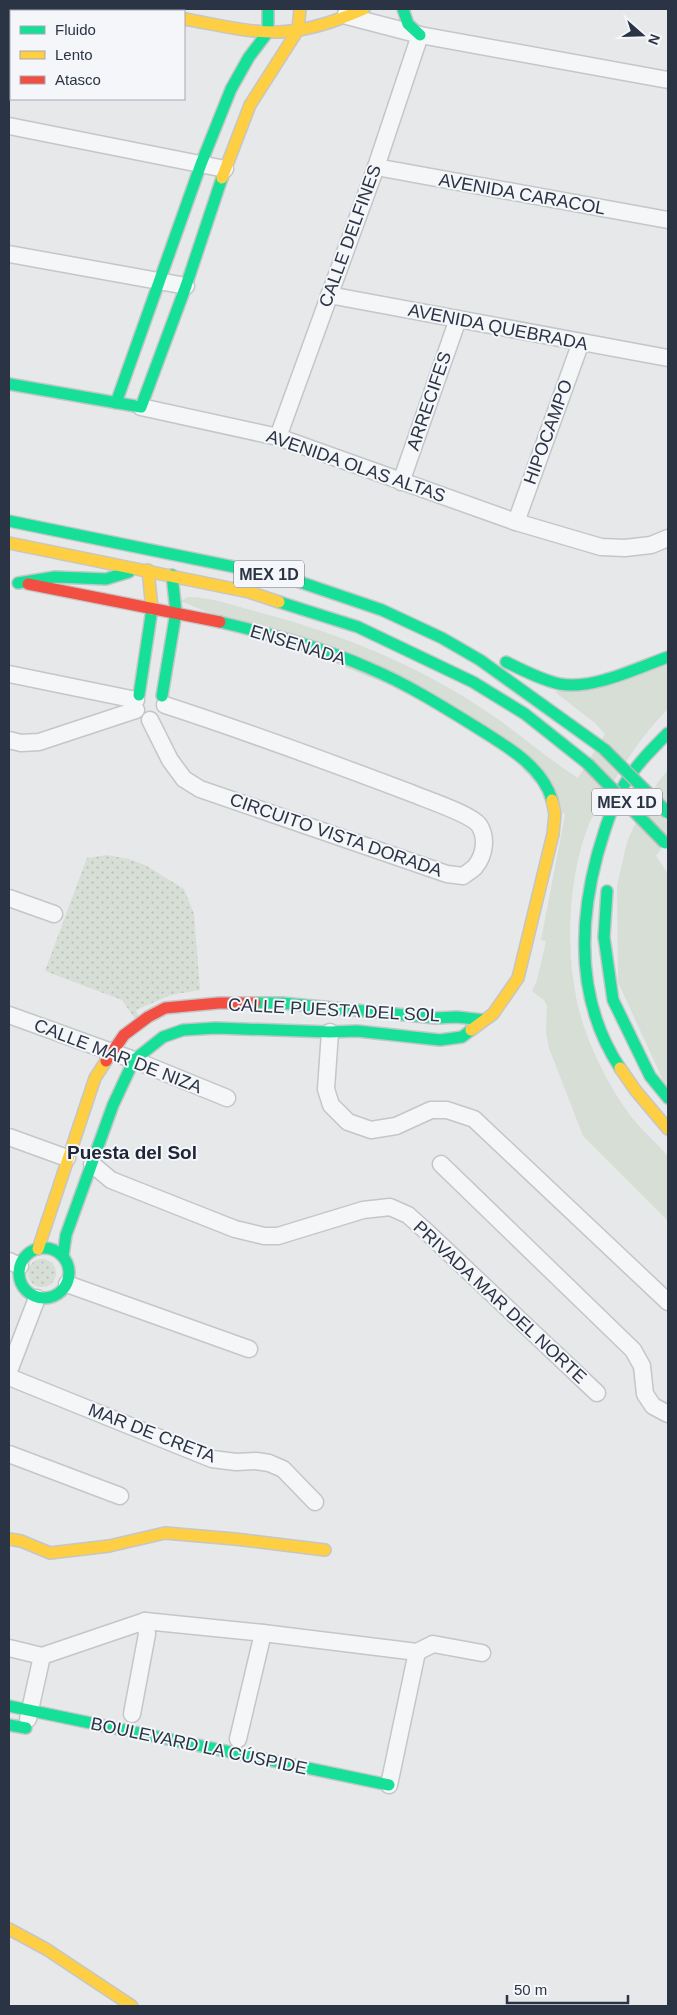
<svg xmlns="http://www.w3.org/2000/svg" width="677" height="2015" font-family="Arial,sans-serif">
  <style>
    .grass { fill: #d6ded6 }
    .park { fill: url(#park-dots) }
    .lines { fill: none; stroke-linecap: round; stroke-linejoin: round }
    .street-casing { stroke: #c4c6c8; stroke-width: 19 }
    .fast-casing { stroke: #c4c6c8; stroke-width: 14 }
    .slow-casing { stroke: #c4c6c8; stroke-width: 14 }
    .jam-casing { stroke: #c4c6c8; stroke-width: 14 }
    .street { stroke: #f5f6f7; stroke-width: 16 }
    .fast { stroke: #16e098; stroke-width: 11 }
    .slow { stroke: #ffcf43; stroke-width: 11 }
    .jam { stroke: #f24e42; stroke-width: 11 }
    .fast-bridge-casing { stroke: #b8bbbf; stroke-width: 14; stroke-linecap: butt }
    .fast-bridge { stroke: #16e098; stroke-width: 11 }
    .labels { text-anchor: middle; stroke-width: 4; stroke-linejoin: round; paint-order: stroke }
    .shield { fill: #f4f6f9; stroke: #676e7b; stroke-width: 1 }
    .shield-label { font-size: 16px; font-weight: bold; fill: #2b3445 }
    .street-label { font-size: 18px; fill: #2b3445; stroke: #f4f6f9 }
    .neighbourhood-label { font-size: 19px; font-weight: bold; fill: #1d2536; stroke: #f4f6f9 }
  </style>
  <defs>
    <pattern id="park-dots" width="8" height="8" patternUnits="userSpaceOnUse" patternTransform="scale(1.25)"><rect width="8" height="8" fill="#d6ded6"/><path d="M2 2h.1M6 6h.1" fill="none" stroke="#b8bfb9" stroke-width="1.8" stroke-linecap="round"/></pattern>
  </defs>
  <rect width="100%" height="100%" fill="#e6e8ea"/>
  <g class="grass">
    <path d="M 188,597 C 213,597 241,608 265,614 C 344,635 419,666 486,711 C 518,732 546,758 578,778 L 605,734 L 595,723 L 555,692 L 668,664 L 668,709 C 646,731 630,754 614,781 C 605,795 596,809 589,824 C 565,884 564,970 585,1030 C 595,1058 610,1087 627,1111 C 638,1127 655,1141 668,1156 L 668,1221 L 583,1136 L 549,1048 L 546,1032 L 547,1006 L 544,1000 L 532,991 L 537,980 L 546,941 L 541,940 L 565,815 L 479,721 L 180,601 Z"/>
    <path d="M 668,770 L 668,839 L 656,856 L 668,874 L 668,1091 L 618,982 L 617,886 L 627,842 L 636,822 L 658,782 Z"/>
  </g>
  <g class="park">
    <path d="M 107,855 L 129,859 L 145,865 L 184,889 L 194,914 L 200,990 L 171,995 L 136,1010 L 140,1020 L 135,1019 L 122,1000 L 45,971 L 87,858 Z"/>
    <circle cx="42" cy="1273" r="14"/>
  </g>
  <g class="lines">
    <g class="street-casing">
      <g id="street">
        <path d="M 346,14 L 347,16 L 420,35 L 668,80"/>
        <path d="M 9,126 L 225,169"/>
        <path d="M 376,167 L 668,220"/>
        <path d="M 9,254 L 186,286"/>
        <path d="M 329,295 L 668,358"/>
        <path d="M 141,407 L 278,437 L 516,522 L 601,547 L 625,548 L 651,545 L 668,538"/>
        <path d="M 278,437 L 376,167 L 420,35"/>
        <path d="M 401,482 L 458,319"/>
        <path d="M 516,522 L 581,342"/>
        <path d="M 9,674 L 136,700"/>
        <path d="M 150,720 L 170,760 L 184,779 L 200,789 L 447,874 L 463,876 C 467,873 472,870 475,867 C 485,855 487,837 479,825 C 471,814 425,799 411,793 C 329,762 248,732 165,705"/>
        <path d="M 9,740 L 21,743 L 39,742 L 136,710"/>
        <path d="M 9,898 L 54,914"/>
        <path d="M 9,1015 L 134,1060 L 227,1098"/>
        <path d="M 330,1032 L 326,1089 L 331,1105 L 348,1122 L 371,1130 L 396,1126 L 431,1110 L 447,1110 L 474,1119 L 668,1302"/>
        <path d="M 9,1137 L 67,1158"/>
        <path d="M 92,1164 L 111,1180 L 235,1229 L 264,1236 L 278,1236 L 363,1210 L 390,1207 L 408,1215 L 427,1232 L 597,1393"/>
        <path d="M 441,1164 L 633,1350 L 642,1366 L 645,1394 L 653,1406 L 668,1414"/>
        <path d="M 9,1261 L 20,1266"/>
        <path d="M 67,1284 L 249,1349"/>
        <path d="M 9,1371 L 37,1298"/>
        <path d="M 9,1377 L 212,1459 L 236,1462 L 256,1461 L 269,1463 L 283,1469 L 315,1502"/>
        <path d="M 9,1454 L 120,1496"/>
        <path d="M 9,1648 L 42,1656 L 145,1621 L 263,1633 L 417,1652 L 433,1644 L 482,1653"/>
        <path d="M 132,1714 L 147,1634 L 145,1621"/>
        <path d="M 28,1719 L 42,1656"/>
        <path d="M 238,1739 L 263,1633"/>
        <path d="M 389,1785 L 417,1652"/>
      </g>
    </g>
    <g class="fast-casing">
      <g id="fast">
        <path d="M 116,9 L 132,11"/>
        <path d="M 403,9 L 408,24 L 420,35"/>
        <path d="M 9,384 L 141,407 L 186,286 L 222,178"/>
        <path d="M 116,403 L 201,164 L 231,89 L 249,57 L 268,32 L 268,9"/>
        <path d="M 9,521 L 288,578 L 382,610 L 442,638 L 480,660 L 604,749"/>
        <path d="M 172,575 L 176,612"/>
        <path d="M 18,583 L 55,577 L 106,579 L 129,572"/>
        <path d="M 279,602 L 358,627 L 473,682 L 525,714 L 588,764"/>
        <path d="M 220,622 C 270,634 322,647 369,668 C 407,684 442,706 476,727 C 504,745 542,765 552,800"/>
        <path d="M 506,662 C 523,670 541,680 560,684 C 593,690 637,668 668,657"/>
        <path d="M 139,695 L 152,609"/>
        <path d="M 162,696 L 176,612"/>
        <path d="M 607,891 L 604,937 L 613,1000 L 650,1076 L 668,1098"/>
        <path d="M 255,1003 L 282,1003 L 436,1018 L 457,1017 L 484,1020"/>
        <path d="M 620,1068 C 578,1004 578,928 597,856 C 604,832 611,807 624,785 C 635,766 652,749 668,733"/>
        <circle cx="44" cy="1273" r="25"/>
        <path d="M 63,1256 L 66,1235 L 113,1105 L 134,1060 L 163,1037 L 183,1030 L 216,1028 L 330,1032 L 357,1031 L 440,1040 L 462,1037 L 471,1030"/>
        <path d="M 9,1706 L 389,1785"/>
        <path d="M 9,1725 L 26,1728"/>
      </g>
    </g>
    <g class="slow-casing">
      <g id="slow">
        <path d="M 184,19 C 215,24 247,33 279,32 C 309,31 337,21 364,9"/>
        <path d="M 222,178 L 250,105 L 298,30 L 300,9"/>
        <path d="M 9,543 L 249,592 L 279,602"/>
        <path d="M 148,570 L 152,609"/>
        <path d="M 471,1030 L 493,1014 L 518,978 L 553,834 L 555,814 L 552,800"/>
        <path d="M 620,1068 L 636,1091 L 668,1129"/>
        <path d="M 38,1249 L 95,1078 L 106,1061"/>
        <path d="M 9,1539 L 21,1541 L 50,1553 L 109,1546 L 165,1533 L 235,1539 L 325,1550"/>
        <path d="M 9,1929 L 46,1949 L 132,2006"/>
      </g>
    </g>
    <g class="jam-casing">
      <g id="jam">
        <path d="M 28,584 L 220,622"/>
        <path d="M 106,1061 L 124,1035 L 148,1017 L 165,1008 L 219,1003 L 255,1003"/>
      </g>
    </g>
    <use href="#street" class="street"/>
    <use href="#fast" class="fast"/>
    <use href="#slow" class="slow"/>
    <use href="#jam" class="jam"/>
    <g class="fast-bridge-casing">
      <g id="fast-bridge">
        <path d="M 604,749 L 668,813"/>
        <path d="M 588,764 L 665,843"/>
      </g>
    </g>
    <use href="#fast-bridge" class="fast-bridge"/>
  </g>
  <g class="labels">
    <g class="shield">
      <rect x="234" y="560.5" width="70" height="27" rx="4"/>
      <rect x="592" y="788.5" width="70" height="27" rx="4"/>
    </g>
    <g class="shield-label">
      <text x="269" y="580">MEX 1D</text>
      <text x="627" y="808">MEX 1D</text>
    </g>
    <g class="street-label">
      <text transform="translate(522 194) rotate(10)" y="6">AVENIDA CARACOL</text>
      <text transform="translate(350 236) rotate(-70)" y="6">CALLE DELFINES</text>
      <text transform="translate(498 327) rotate(11)" y="6">AVENIDA QUEBRADA</text>
      <text transform="translate(429 401) rotate(-71)" y="6">ARRECIFES</text>
      <text transform="translate(548 432) rotate(-70)" y="6">HIPOCAMPO</text>
      <text transform="translate(356 466) rotate(19)" y="6">AVENIDA OLAS ALTAS</text>
      <text transform="translate(298 645) rotate(17)" y="6">ENSENADA</text>
      <text transform="translate(336 835) rotate(19)" y="6">CIRCUITO VISTA DORADA</text>
      <text transform="translate(334 1010) rotate(3)" y="6">CALLE PUESTA DEL SOL</text>
      <text transform="translate(118 1056) rotate(21)" y="6">CALLE MAR DE NIZA</text>
      <text transform="translate(500 1302) rotate(43)" y="6">PRIVADA MAR DEL NORTE</text>
      <text transform="translate(152 1433) rotate(21)" y="6">MAR DE CRETA</text>
      <text transform="translate(199 1746) rotate(12)" y="6">BOULEVARD LA CÚSPIDE</text>
    </g>
    <g class="neighbourhood-label">
      <text x="132" y="1159">Puesta del Sol</text>
    </g>
  </g>
  <rect width="677" height="2015" fill="none" stroke="#2b3445" stroke-width="20"/>
  <rect x="10" y="10" width="175" height="90" fill="#f4f6f9" stroke="#a4a8b1"/>
  <rect x="20" y="26" width="25" height="8" fill="#16e098" stroke="#a4a8b1"/>
  <text x="55" y="35" font-size="15" fill="#2b3445">Fluido</text>
  <rect x="20" y="51" width="25" height="8" fill="#ffcf43" stroke="#a4a8b1"/>
  <text x="55" y="60" font-size="15" fill="#2b3445">Lento</text>
  <rect x="20" y="76" width="25" height="8" fill="#f24e42" stroke="#a4a8b1"/>
  <text x="55" y="85" font-size="15" fill="#2b3445">Atasco</text>
  <g transform="translate(642 35) rotate(110)" stroke="#f4f6f9" stroke-width="4" paint-order="stroke">
  <path d="M0-4L9 19L0 12L-9 19Z" fill="#2b3445"/>
  <text y="-8" font-size="14" font-weight="bold" text-anchor="middle" fill="#2b3445">N</text>
  </g>
  <path d="M507 1995v8h121v-8" fill="none" stroke="#2b3445" stroke-width="2.5"/>
  <text x="514" y="1995" font-size="15" fill="#2b3445" stroke="#f4f6f9" stroke-width="4" paint-order="stroke">50 m</text>
</svg>
